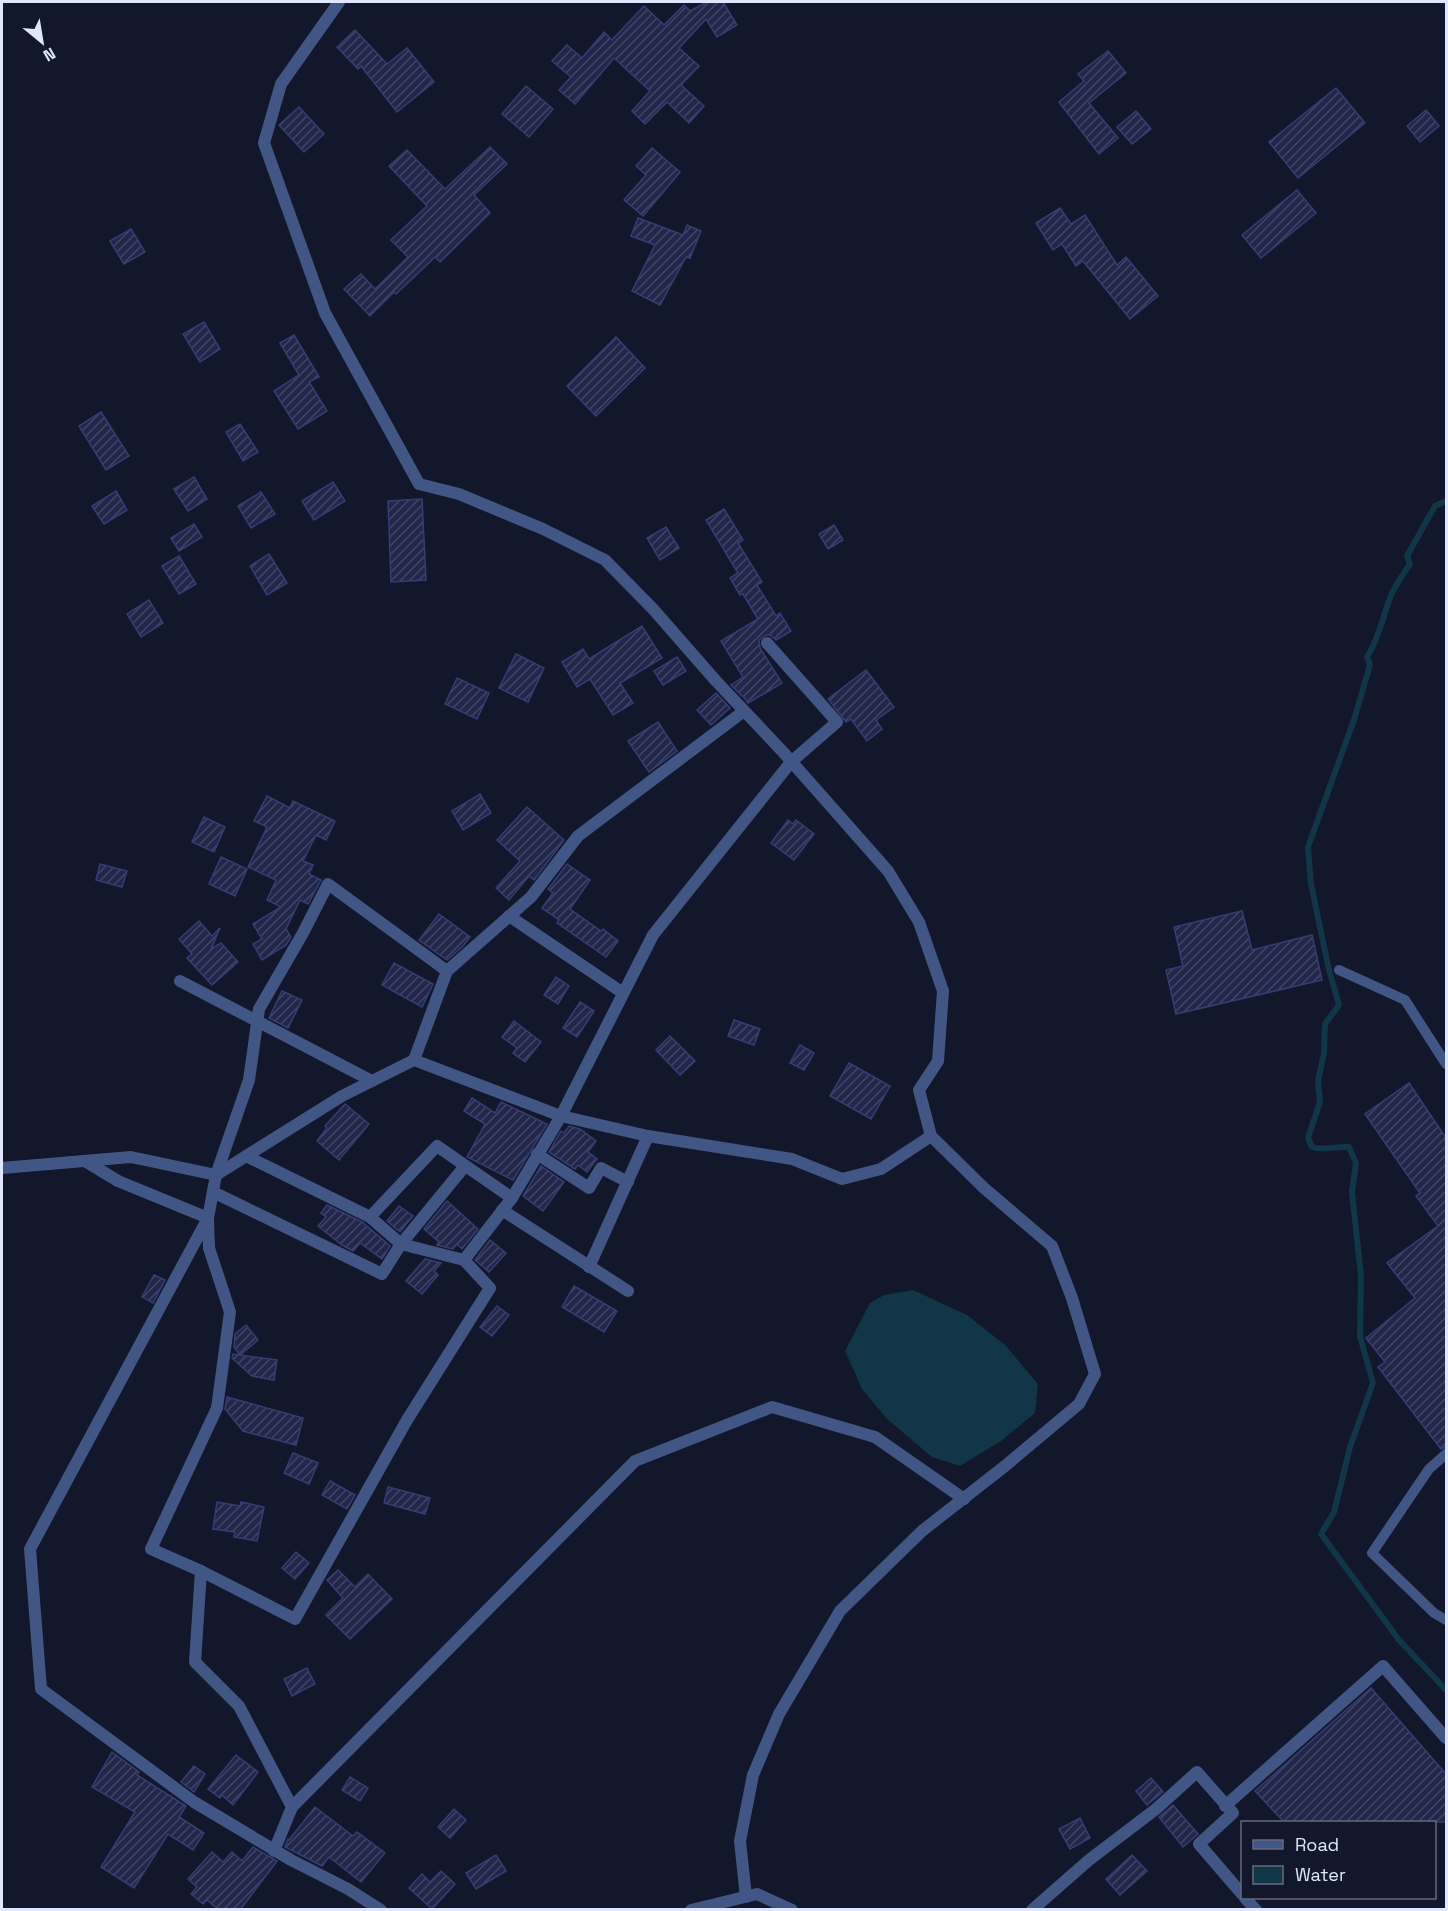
<svg xmlns="http://www.w3.org/2000/svg" width="1448" height="1911" font-family="'Space Grotesk',sans-serif">
  <style>
    .water { fill: #103647 }
    .lines { fill: none; stroke-linecap: round; stroke-linejoin: round }
    .stream { stroke: #103647; stroke-width: 6 }
    .building { fill: url(#building-hatch); stroke: #353d74; stroke-width: 1.5 }
    .service { stroke: #425686; stroke-width: 10 }
    .minor { stroke: #425686; stroke-width: 12 }
  </style>
  <defs>
    <pattern id="building-hatch" width="6" height="6" patternUnits="userSpaceOnUse" patternTransform="scale(1.5)"><rect width="6" height="6" fill="#21264a"/><path d="M-1 1l2-2M0 6l6-6M5 7l2-2" fill="none" stroke="#414665"/></pattern>
  </defs>
  <rect width="100%" height="100%" fill="#13172b"/>
  <path class="water" d="M 913,1290 L 967,1315 L 1005,1345 L 1038,1384 L 1035,1413 L 1001,1441 L 960,1466 L 932,1457 L 887,1419 L 862,1389 L 845,1351 L 870,1303 L 884,1295 Z"/>
  <g class="lines">
    <path class="stream" d="M 1446,501 L 1435,506 L 1407,556 L 1410,564 C 1403,574 1397,583 1392,593 C 1383,614 1380,637 1367,657 L 1370,665 L 1354,720 L 1308,847 L 1311,884 L 1329,970 L 1339,1005 L 1325,1024 L 1324,1053 L 1318,1081 L 1320,1102 L 1308,1138 L 1312,1147 C 1324,1151 1336,1146 1349,1147 L 1356,1163 L 1352,1192 L 1361,1276 L 1360,1336 L 1373,1383 L 1350,1447 L 1334,1512 L 1321,1534 L 1399,1640 L 1446,1690"/>
  </g>
  <g class="building">
    <path d="M 707,2 L 723,2 L 737,25 L 717,37 L 706,19 L 679,48 L 699,66 L 681,85 L 704,106 L 689,123 L 667,102 L 645,124 L 632,111 L 650,91 L 614,58 L 575,104 L 559,90 L 571,77 L 552,61 L 567,45 L 582,58 L 604,32 L 612,40 L 644,6 L 664,25 L 684,5 L 690,11 Z"/>
    <path d="M 355,30 L 387,64 L 407,48 L 434,82 L 397,112 L 361,66 L 358,69 L 337,47 Z"/>
    <path d="M 1108,51 L 1126,73 L 1089,103 L 1118,138 L 1099,154 L 1059,102 L 1084,81 L 1078,74 Z"/>
    <path d="M 526,86 L 553,109 L 529,137 L 502,114 Z"/>
    <path d="M 1336,88 L 1365,123 L 1298,178 L 1269,142 Z"/>
    <path d="M 299,107 L 324,134 L 304,152 L 279,125 Z"/>
    <path d="M 1426,110 L 1439,126 L 1420,142 L 1407,126 Z"/>
    <path d="M 1136,111 L 1151,129 L 1132,144 L 1117,127 Z"/>
    <path d="M 490,147 L 507,164 L 474,195 L 490,213 L 440,262 L 435,257 L 396,294 L 394,292 L 370,316 L 344,289 L 361,274 L 375,289 L 408,257 L 391,240 L 427,206 L 389,166 L 407,150 L 445,189 Z"/>
    <path d="M 652,148 L 680,172 L 643,216 L 624,200 L 646,175 L 636,166 Z"/>
    <path d="M 1297,190 L 1316,213 L 1261,258 L 1242,235 Z"/>
    <path d="M 1060,208 L 1071,224 L 1085,215 L 1117,265 L 1126,257 L 1158,296 L 1130,319 L 1083,261 L 1076,266 L 1062,244 L 1053,250 L 1036,223 Z"/>
    <path d="M 638,218 L 683,235 L 687,225 L 701,231 L 690,258 L 686,257 L 660,305 L 632,291 L 655,245 L 631,236 Z"/>
    <path d="M 131,229 L 145,252 L 124,264 L 110,241 Z"/>
    <path d="M 204,322 L 220,349 L 200,362 L 183,334 Z"/>
    <path d="M 294,335 L 319,377 L 309,382 L 327,411 L 298,429 L 274,391 L 299,375 L 280,343 Z"/>
    <path d="M 616,337 L 645,368 L 596,416 L 567,386 Z"/>
    <path d="M 101,412 L 129,456 L 106,470 L 79,426 Z"/>
    <path d="M 240,424 L 258,452 L 243,461 L 226,432 Z"/>
    <path d="M 194,477 L 207,499 L 188,511 L 174,489 Z"/>
    <path d="M 333,482 L 345,501 L 314,520 L 302,501 Z"/>
    <path d="M 116,491 L 127,510 L 104,524 L 92,506 Z"/>
    <path d="M 261,492 L 275,514 L 251,528 L 238,506 Z"/>
    <path d="M 422,499 L 426,580 L 391,582 L 388,501 Z"/>
    <path d="M 724,509 L 743,540 L 738,543 L 762,582 L 757,585 L 776,616 L 780,613 L 791,631 L 776,640 L 770,635 L 766,635 L 759,640 L 760,648 L 782,683 L 748,703 L 743,696 L 742,696 L 731,685 L 743,677 L 721,641 L 758,619 L 743,594 L 740,595 L 730,578 L 738,573 L 706,520 Z"/>
    <path d="M 194,524 L 202,537 L 179,551 L 171,538 Z"/>
    <path d="M 834,525 L 843,540 L 828,549 L 819,534 Z"/>
    <path d="M 666,527 L 679,548 L 660,560 L 647,538 Z"/>
    <path d="M 269,554 L 287,583 L 267,595 L 250,566 Z"/>
    <path d="M 179,556 L 196,584 L 179,594 L 162,566 Z"/>
    <path d="M 149,600 L 163,623 L 141,637 L 127,614 Z"/>
    <path d="M 642,626 L 662,658 L 620,683 L 633,703 L 613,715 L 590,679 L 577,687 L 562,662 L 583,649 L 589,659 Z"/>
    <path d="M 516,654 L 544,668 L 528,702 L 499,688 Z"/>
    <path d="M 677,657 L 686,671 L 663,685 L 654,671 Z"/>
    <path d="M 866,670 L 894,707 L 876,720 L 882,729 L 867,741 L 851,719 L 846,722 L 828,699 Z"/>
    <path d="M 457,678 L 489,693 L 477,719 L 445,704 Z"/>
    <path d="M 716,693 L 730,708 L 711,725 L 697,710 Z"/>
    <path d="M 658,722 L 677,751 L 649,772 L 628,741 Z"/>
    <path d="M 480,794 L 491,813 L 463,830 L 452,811 Z"/>
    <path d="M 267,796 L 290,808 L 293,801 L 335,821 L 326,840 L 316,835 L 303,861 L 313,865 L 309,874 L 321,880 L 308,904 L 300,900 L 286,929 L 291,937 L 286,945 L 262,960 L 253,944 L 262,939 L 253,924 L 281,907 L 267,900 L 276,880 L 248,867 L 267,827 L 254,821 Z"/>
    <path d="M 527,807 L 564,840 L 534,880 L 529,876 L 509,900 L 496,888 L 520,861 L 497,840 Z"/>
    <path d="M 204,817 L 225,827 L 214,852 L 192,842 Z"/>
    <path d="M 788,820 L 793,824 L 796,820 L 814,834 L 794,860 L 771,843 Z"/>
    <path d="M 221,857 L 247,869 L 235,896 L 209,884 Z"/>
    <path d="M 100,864 L 127,871 L 122,887 L 96,880 Z"/>
    <path d="M 567,864 L 590,880 L 570,909 L 601,931 L 603,929 L 618,941 L 606,957 L 557,923 L 559,920 L 542,908 L 553,893 L 548,889 Z"/>
    <path d="M 1242,911 L 1252,950 L 1312,935 L 1322,980 L 1176,1014 L 1166,970 L 1183,966 L 1174,927 Z"/>
    <path d="M 439,914 L 470,937 L 463,946 L 447,960 L 419,940 Z"/>
    <path d="M 199,921 L 212,936 L 220,928 L 211,949 L 221,943 L 238,962 L 212,985 L 187,958 L 192,954 L 179,939 Z"/>
    <path d="M 394,963 L 433,984 L 422,1007 L 382,985 Z"/>
    <path d="M 556,977 L 569,986 L 558,1004 L 544,995 Z"/>
    <path d="M 282,991 L 302,1000 L 288,1028 L 269,1018 Z"/>
    <path d="M 580,1002 L 594,1011 L 577,1037 L 563,1028 Z"/>
    <path d="M 734,1020 L 760,1029 L 754,1045 L 728,1036 Z"/>
    <path d="M 514,1021 L 541,1042 L 525,1062 L 513,1053 L 517,1048 L 502,1037 Z"/>
    <path d="M 670,1036 L 695,1061 L 680,1075 L 656,1050 Z"/>
    <path d="M 800,1045 L 814,1053 L 804,1070 L 790,1063 Z"/>
    <path d="M 849,1063 L 890,1086 L 871,1119 L 830,1096 Z"/>
    <path d="M 1409,1083 L 1446,1138 L 1446,1447 L 1441,1449 L 1378,1367 L 1385,1362 L 1366,1338 L 1415,1298 L 1387,1263 L 1438,1226 L 1416,1196 L 1420,1193 L 1365,1114 Z"/>
    <path d="M 472,1098 L 495,1113 L 501,1102 L 547,1124 L 513,1180 L 467,1157 L 485,1124 L 464,1111 Z"/>
    <path d="M 345,1104 L 369,1124 L 339,1160 L 317,1141 L 327,1128 L 325,1126 Z"/>
    <path d="M 569,1126 L 580,1129 L 596,1141 L 588,1152 L 597,1159 L 587,1172 L 578,1165 L 575,1169 L 549,1152 L 561,1131 L 564,1133 Z"/>
    <path d="M 541,1166 L 564,1182 L 543,1211 L 523,1196 Z"/>
    <path d="M 447,1201 L 478,1229 L 462,1249 L 457,1244 L 453,1249 L 437,1245 L 439,1242 L 424,1229 Z"/>
    <path d="M 327,1205 L 362,1222 L 390,1246 L 382,1259 L 360,1243 L 353,1251 L 342,1245 L 318,1226 L 326,1217 L 321,1213 Z"/>
    <path d="M 399,1206 L 413,1216 L 400,1232 L 387,1221 Z"/>
    <path d="M 490,1240 L 506,1253 L 489,1272 L 475,1260 Z"/>
    <path d="M 425,1259 L 441,1263 L 434,1271 L 438,1275 L 422,1294 L 406,1281 Z"/>
    <path d="M 154,1275 L 165,1280 L 153,1303 L 142,1297 Z"/>
    <path d="M 574,1286 L 617,1311 L 604,1332 L 562,1307 Z"/>
    <path d="M 497,1306 L 509,1315 L 492,1336 L 480,1327 Z"/>
    <path d="M 246,1325 L 258,1340 L 240,1355 L 277,1360 L 274,1380 L 252,1376 L 232,1358 L 233,1354 L 240,1355 L 234,1347 L 235,1334 Z"/>
    <path d="M 227,1397 L 303,1418 L 296,1445 L 243,1431 L 225,1409 Z"/>
    <path d="M 293,1453 L 318,1463 L 309,1484 L 284,1473 Z"/>
    <path d="M 330,1481 L 355,1495 L 347,1509 L 322,1495 Z"/>
    <path d="M 388,1487 L 430,1498 L 425,1514 L 384,1503 Z"/>
    <path d="M 217,1502 L 240,1506 L 241,1502 L 264,1507 L 257,1541 L 234,1537 L 235,1532 L 213,1529 Z"/>
    <path d="M 296,1552 L 309,1563 L 295,1579 L 282,1568 Z"/>
    <path d="M 338,1570 L 355,1587 L 368,1574 L 392,1599 L 350,1639 L 326,1615 L 343,1598 L 327,1580 Z"/>
    <path d="M 307,1668 L 315,1684 L 292,1696 L 284,1679 Z"/>
    <path d="M 1371,1688 L 1446,1774 L 1446,1822 L 1284,1822 L 1255,1791 Z"/>
    <path d="M 112,1752 L 139,1772 L 137,1775 L 186,1806 L 179,1817 L 204,1833 L 193,1850 L 168,1834 L 134,1888 L 101,1867 L 135,1812 L 92,1787 Z"/>
    <path d="M 236,1755 L 258,1772 L 233,1805 L 222,1795 L 220,1798 L 208,1789 Z"/>
    <path d="M 194,1766 L 205,1774 L 194,1792 L 181,1782 Z"/>
    <path d="M 350,1777 L 368,1788 L 360,1801 L 342,1790 Z"/>
    <path d="M 1151,1778 L 1163,1792 L 1147,1805 L 1136,1791 Z"/>
    <path d="M 1173,1805 L 1198,1834 L 1183,1847 L 1159,1817 Z"/>
    <path d="M 315,1807 L 353,1836 L 357,1832 L 385,1853 L 361,1882 L 329,1857 L 322,1866 L 285,1847 L 288,1839 L 289,1840 Z"/>
    <path d="M 454,1809 L 466,1820 L 450,1838 L 438,1827 Z"/>
    <path d="M 1080,1818 L 1090,1838 L 1070,1849 L 1059,1829 Z"/>
    <path d="M 253,1847 L 277,1861 L 240,1910 L 219,1910 L 207,1900 L 203,1904 L 191,1894 L 197,1887 L 188,1879 L 212,1852 L 223,1862 L 232,1852 L 242,1861 Z"/>
    <path d="M 496,1855 L 506,1871 L 476,1889 L 466,1873 Z"/>
    <path d="M 1132,1855 L 1147,1871 L 1120,1895 L 1106,1879 Z"/>
    <path d="M 441,1871 L 455,1884 L 432,1909 L 409,1888 L 422,1874 L 430,1882 Z"/>
  </g>
  <g class="lines">
    <g class="service">
      <path d="M 1339,970 L 1405,1000 L 1446,1064"/>
      <path d="M 1446,1454 L 1429,1469 L 1372,1553 L 1434,1613 L 1446,1620"/>
    </g>
    <g class="minor">
      <path d="M 339,2 L 281,84 L 264,143 L 325,313 L 419,484 L 459,494 L 543,529 L 605,560 L 653,609 L 716,681 L 783,752 L 888,871 L 919,922 L 943,991 L 938,1061 L 919,1090 L 931,1136 L 984,1188 L 1052,1246 L 1072,1298 L 1095,1374 L 1079,1404 L 1005,1466 L 922,1531 L 840,1611 L 779,1714 L 753,1775 L 740,1841 L 746,1897"/>
      <path d="M 509,916 L 623,993"/>
      <path d="M 447,971 L 531,897 L 578,836 L 744,711"/>
      <path d="M 180,981 L 372,1081"/>
      <path d="M 537,1154 L 589,1188 L 601,1168 L 628,1182"/>
      <path d="M 246,1156 L 370,1217 L 437,1146 L 512,1198"/>
      <path d="M 85,1161 L 118,1181 L 208,1218 L 216,1175 L 249,1080 L 259,1009 L 303,933 L 328,884 L 447,971 L 414,1060"/>
      <path d="M 2,1168 L 131,1157 L 216,1175 L 342,1096 L 414,1060 L 561,1116 L 648,1136 L 792,1159 L 842,1179 L 881,1169 L 931,1136"/>
      <path d="M 213,1192 L 382,1274 L 401,1244 L 464,1260"/>
      <path d="M 502,1210 L 628,1291"/>
      <path d="M 370,1217 L 401,1244 L 465,1166"/>
      <path d="M 589,1267 L 648,1136"/>
      <path d="M 201,1571 L 151,1549 L 217,1408 L 230,1312 L 209,1248 L 208,1218 L 30,1549 L 41,1689 L 194,1802 L 291,1860 L 348,1889 L 381,1910"/>
      <path d="M 1225,1806 L 1383,1666 L 1446,1738"/>
      <path d="M 292,1807 L 635,1461 L 772,1407 L 875,1437 L 964,1499"/>
      <path d="M 274,1851 L 292,1807 L 239,1706 L 195,1662 L 201,1571 L 295,1619 L 407,1420 L 490,1288 L 464,1260 L 512,1198 L 561,1116 L 653,935 L 791,762 L 837,722 L 767,643"/>
      <path d="M 1245,1898 L 1256,1910"/>
      <path d="M 691,1910 L 757,1894 L 792,1910"/>
      <path d="M 1032,1910 L 1089,1860 L 1156,1809 L 1197,1772 L 1233,1813 L 1199,1844 L 1242,1894"/>
    </g>
  </g>
  <rect width="1448" height="1911" fill="none" stroke="#dfe6fd" stroke-width="6"/>
  <rect x="1241" y="1821" width="195" height="78" fill="#13172b" stroke="#656a7f" stroke-width="1.5"/>
  <rect x="1253" y="1840" width="30" height="9" fill="#425686" stroke="#656a7f" stroke-width="1.5"/>
  <text x="1295" y="1851" font-size="18" fill="#dfe6fd">Road</text>
  <rect x="1253" y="1866" width="30" height="18" fill="#103647" stroke="#656a7f" stroke-width="1.5"/>
  <text x="1295" y="1881" font-size="18" fill="#dfe6fd">Water</text>
  <g transform="translate(42 42) rotate(150)" stroke="#13172b" stroke-width="4.5" paint-order="stroke">
  <path d="M0-4.5L10 22L0 15L-10 22Z" fill="#dfe6fd"/>
  <text y="-9" font-size="16" font-weight="bold" text-anchor="middle" fill="#dfe6fd">N</text>
  </g>
</svg>
